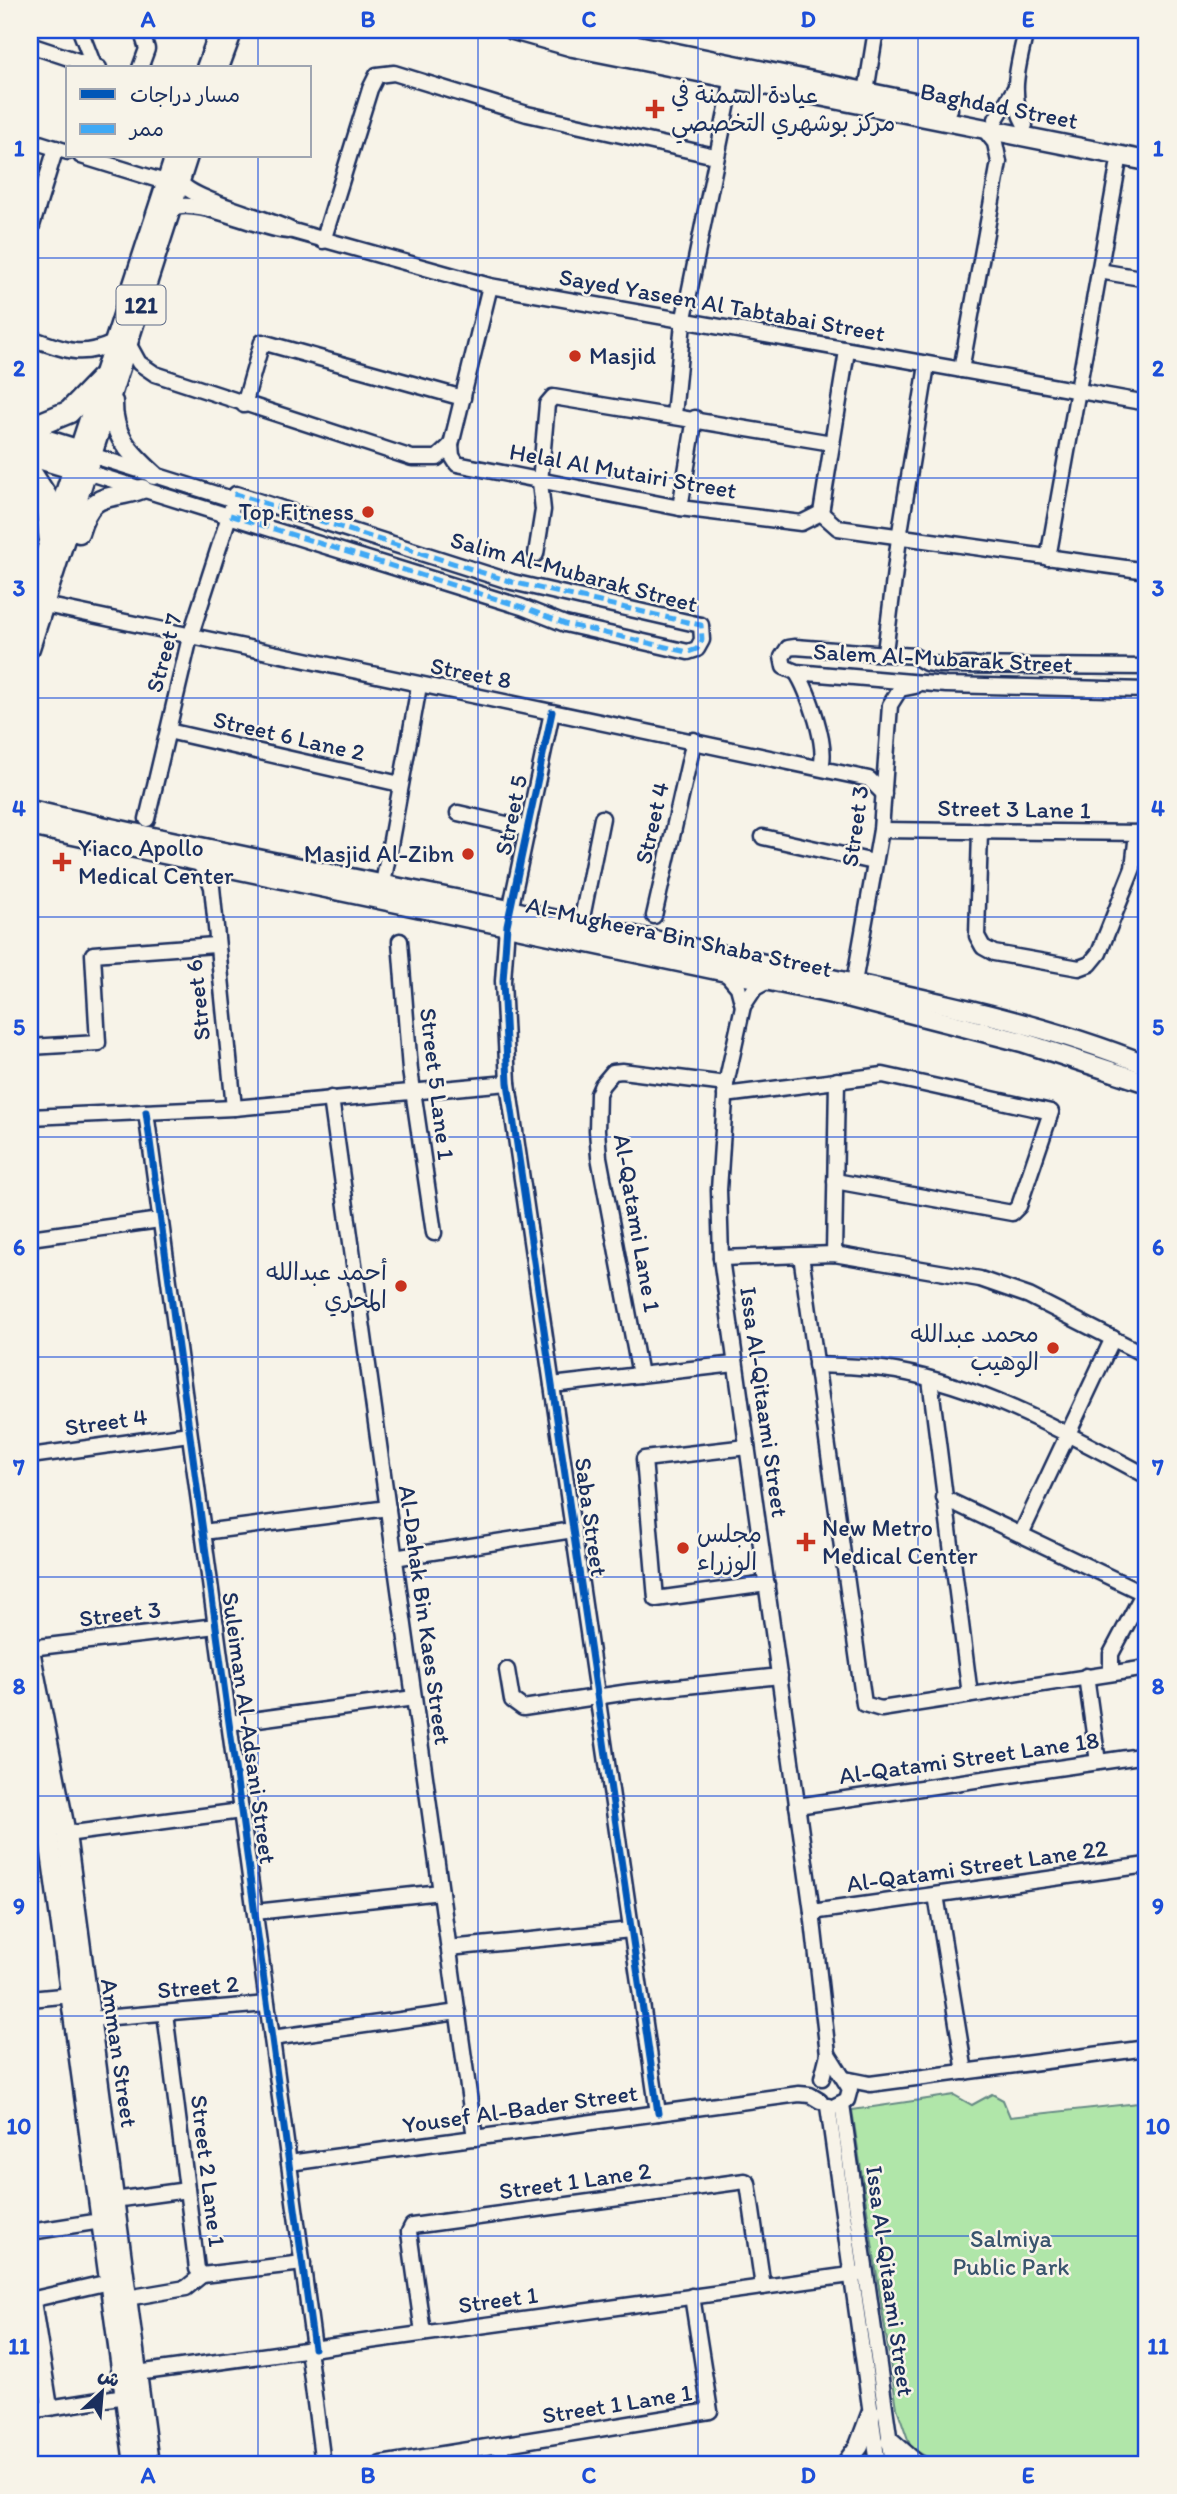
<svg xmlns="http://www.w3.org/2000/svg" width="1177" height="2494" font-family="Itim,'Playpen Sans Arabic',sans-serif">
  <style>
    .green { fill: #b0e6a9; stroke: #668a84; stroke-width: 2 }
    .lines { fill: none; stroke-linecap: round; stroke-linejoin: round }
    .minor-casing { stroke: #1b2f5e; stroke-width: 19 }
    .major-casing { stroke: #1b2f5e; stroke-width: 23 }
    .highway-casing { stroke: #1b2f5e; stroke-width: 26 }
    .minor { stroke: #f7f3e8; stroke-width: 14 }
    .major { stroke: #f7f3e8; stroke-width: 18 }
    .highway { stroke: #f7f3e8; stroke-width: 21 }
    .quiet { stroke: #3fa9f5; stroke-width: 5; stroke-dasharray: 10 5; stroke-linecap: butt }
    .cycleway-casing { stroke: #f7f3e8; stroke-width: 11 }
    .cycleway { stroke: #0057b8; stroke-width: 7 }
    .grid { fill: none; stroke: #1d4ed8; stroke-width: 2; stroke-opacity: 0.55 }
    .poi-dot { fill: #c8321e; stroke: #f7f3e8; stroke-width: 2.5 }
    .labels { text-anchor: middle; stroke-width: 5; stroke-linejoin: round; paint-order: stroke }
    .shield { fill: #f7f3e8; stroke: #5d6a87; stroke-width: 2 }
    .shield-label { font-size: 23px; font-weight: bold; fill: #1b2f5e }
    .poi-label { font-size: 24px; fill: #1b2f5e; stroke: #f7f3e8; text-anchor: start }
    .street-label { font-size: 24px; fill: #1b2f5e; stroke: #f7f3e8 }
    .park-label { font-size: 24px; fill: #39546d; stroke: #f7f3e8 }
    .neatline { fill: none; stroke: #1d4ed8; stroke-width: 2.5 }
    .grid-label { font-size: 23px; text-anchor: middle; font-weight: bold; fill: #1d4ed8 }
  </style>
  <rect width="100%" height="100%" fill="#f7f3e8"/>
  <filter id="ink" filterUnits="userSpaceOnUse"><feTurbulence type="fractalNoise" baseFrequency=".0143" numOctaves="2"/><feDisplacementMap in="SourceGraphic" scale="14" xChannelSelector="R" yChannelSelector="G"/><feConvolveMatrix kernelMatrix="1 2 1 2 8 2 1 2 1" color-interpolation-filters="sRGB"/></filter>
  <g filter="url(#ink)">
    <path class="green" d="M 992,2094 L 1003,2100 L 1010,2117 L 1147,2102 L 1147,2463 L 938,2463 L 911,2448 L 897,2408 L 852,2110 L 954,2095 L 972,2105 Z"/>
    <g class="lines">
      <g class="minor-casing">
        <g id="minor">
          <path d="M 80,30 L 94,66"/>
          <path d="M 30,45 L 99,68"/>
          <path d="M 140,68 L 147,49 L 141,30"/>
          <path d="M 866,92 L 876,30"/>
          <path d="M 996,119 L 1014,90"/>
          <path d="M 1025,125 C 1007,94 1020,62 1026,30"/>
          <path d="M 30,140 L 68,152"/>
          <path d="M 81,156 L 165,182"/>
          <path d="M 179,181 C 193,201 267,217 293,231 L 490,286 L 1147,403"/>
          <path d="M 170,209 C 196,195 255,229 288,231"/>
          <path d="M 30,232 L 56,148"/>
          <path d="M 323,241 L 370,89 L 377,75 L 394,73 L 527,114 L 715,156"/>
          <path d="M 1099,271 L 1147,279"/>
          <path d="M 490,286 L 451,445 L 452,456 L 457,464 L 680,508 L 801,523 L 821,513"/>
          <path d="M 30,338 C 64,349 79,359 113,343"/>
          <path d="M 128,343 L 139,363 L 155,374 L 412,458 L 437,458 L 451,445"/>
          <path d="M 961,370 L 999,162 L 995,143 L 984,129"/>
          <path d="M 244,405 L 262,342 L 463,398"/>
          <path d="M 674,415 L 683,323 L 733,78"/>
          <path d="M 91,455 L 235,500"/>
          <path d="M 87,472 L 522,607 L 565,624 L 688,652 L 697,649 L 702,640 L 701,625 L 696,624 L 512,582 L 236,494 L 235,500"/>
          <path d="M 680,508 L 695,418"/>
          <path d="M 821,513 L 838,528 L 1147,571"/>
          <path d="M 821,513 L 847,351"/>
          <path d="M 536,554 L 543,510 L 540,482 L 547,404 L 553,397 L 832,443"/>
          <path d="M 1048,558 L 1120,155"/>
          <path d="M 45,605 L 869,779 L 884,794"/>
          <path d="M 885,652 L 899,538 L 927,365"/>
          <path d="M 1147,667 L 940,665 L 926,663 L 914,656 L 795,647 L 788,648 L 782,657 L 784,667 L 796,672 L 946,685 L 1147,690"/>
          <path d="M 796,672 C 808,689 830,750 820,768"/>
          <path d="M 552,712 L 507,925 L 503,981 L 508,1083 L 658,2113"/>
          <path d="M 168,731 L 400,784"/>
          <path d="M 458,813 L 528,829"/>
          <path d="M 147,819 L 190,637 L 232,507"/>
          <path d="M 881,830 L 1147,833"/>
          <path d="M 980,831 L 977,936 L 983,947 L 994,953 L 1079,968 L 1090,964 L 1099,953 L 1133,868 L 1137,833"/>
          <path d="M 763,837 L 874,862"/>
          <path d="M 198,862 L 207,874 L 212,887 L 234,1108"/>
          <path d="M 383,884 L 419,686"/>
          <path d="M 654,916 L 694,740"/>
          <path d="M 581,923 L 602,818"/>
          <path d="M 400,941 L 410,1070 L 434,1233"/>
          <path d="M 725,972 L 738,987 L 743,1006"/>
          <path d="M 768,981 L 755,988 L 743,1006 L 726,1084 L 719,1190 L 721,1258 L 812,1912 L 828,2054 L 822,2078"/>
          <path d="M 852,994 L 881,830 L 890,705 L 900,689 L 915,686"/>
          <path d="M 30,1047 L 98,1043 L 93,954 L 215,945"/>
          <path d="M 725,1095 L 883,1075 L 1051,1112 L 1019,1206 L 1012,1213 L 835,1181"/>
          <path d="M 331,1098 L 475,2138"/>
          <path d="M 146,1112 L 314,2348"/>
          <path d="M 30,1117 L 234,1108 L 508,1083"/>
          <path d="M 30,1238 L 160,1220"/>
          <path d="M 834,1254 L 837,1080"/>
          <path d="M 801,1255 L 864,1704 L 881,1709 L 1147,1668"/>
          <path d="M 721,1258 L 834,1254 L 980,1279 L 1029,1296 L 1147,1356"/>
          <path d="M 816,1365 C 843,1366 870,1366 896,1371 C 986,1387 1068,1434 1147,1476"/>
          <path d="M 640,1375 L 599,1157 L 597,1130 L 598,1094 L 602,1085 L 613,1072 L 622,1071 L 726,1084"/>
          <path d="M 930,1379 L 970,1695"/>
          <path d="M 552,1385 L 735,1364"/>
          <path d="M 747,1447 L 644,1459 L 656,1599 L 767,1584"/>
          <path d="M 30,1456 L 189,1434"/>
          <path d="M 944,1498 L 1143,1593"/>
          <path d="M 203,1532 L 388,1508"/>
          <path d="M 1022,1532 L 1113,1338"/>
          <path d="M 394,1558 L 573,1530"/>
          <path d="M 30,1648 L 216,1626"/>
          <path d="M 507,1670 L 512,1700 L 523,1708 L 629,1692 L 780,1676"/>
          <path d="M 1111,1673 L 1111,1654 L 1147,1586"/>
          <path d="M 1086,1676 L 1098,1762"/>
          <path d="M 229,1723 L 414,1698"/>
          <path d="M 797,1806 L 1147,1755"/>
          <path d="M 66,1834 L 241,1811"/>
          <path d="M 936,1895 L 965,2072"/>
          <path d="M 255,1912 L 441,1892"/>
          <path d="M 812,1912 L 1147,1865"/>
          <path d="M 449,1948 L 631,1930"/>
          <path d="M 30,1999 L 72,1995"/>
          <path d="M 165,2013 L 197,2269 L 202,2275"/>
          <path d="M 90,2019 L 267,2004"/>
          <path d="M 272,2038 L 458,2012"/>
          <path d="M 828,2054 L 850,2089 L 847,2100 L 833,2107"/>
          <path d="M 845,2079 L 870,2084 L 1147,2048"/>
          <path d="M 842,2104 L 893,2464"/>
          <path d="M 828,2106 L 878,2464"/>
          <path d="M 289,2163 L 799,2094 L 810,2095 L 820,2101"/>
          <path d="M 114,2200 L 187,2190"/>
          <path d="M 30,2232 L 101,2221"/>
          <path d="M 202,2275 L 303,2263"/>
          <path d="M 127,2298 L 186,2288 L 202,2275"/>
          <path d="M 30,2300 L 109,2282"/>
          <path d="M 30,2301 L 34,2307 L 50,2407"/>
          <path d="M 423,2333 L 409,2232 L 412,2226 L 745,2181 L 748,2183 L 763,2287"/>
          <path d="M 308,2349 L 323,2464"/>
          <path d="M 137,2373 L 865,2273"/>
          <path d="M 30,2411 L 125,2396"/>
          <path d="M 500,2446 L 503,2464"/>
          <path d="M 381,2464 L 710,2411 L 692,2296"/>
        </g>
      </g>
      <g class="major-casing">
        <g id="major">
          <path d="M 513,30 L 573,47 L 1147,161"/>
          <path d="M 564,30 L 948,109"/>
          <path d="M 206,68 L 220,30"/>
          <path d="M 219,68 L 233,30"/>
          <path d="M 113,402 C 112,436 131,454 154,475"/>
          <path d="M 79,533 C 93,488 107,502 142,489"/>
          <path d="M 30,600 L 175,156"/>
          <path d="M 30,648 L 188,156"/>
          <path d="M 30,810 C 282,868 538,912 791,970 C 911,997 1034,1019 1147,1065"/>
          <path d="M 30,826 L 851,998 L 1022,1042 L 1147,1083"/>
          <path d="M 30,1650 L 66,1834 L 149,2464"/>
          <path d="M 36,1742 L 134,2464"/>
          <path d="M 890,2441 L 916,2464"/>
          <path d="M 846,2464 L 859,2446 L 871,2414"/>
        </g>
      </g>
      <g class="highway-casing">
        <g id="highway">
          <path d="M 30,428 L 69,412 L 101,379"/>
          <path d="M 30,436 L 91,455"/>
          <path d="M 30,455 L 87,472"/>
          <path d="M 30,472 L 46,497 L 50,538"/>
        </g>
      </g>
      <use href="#minor" class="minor"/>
      <use href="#major" class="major"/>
      <use href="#highway" class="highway"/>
      <path class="quiet" d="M 230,515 L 522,607 L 565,624 L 688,652 L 697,649 L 702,640 L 701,625 L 696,624 L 512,582 L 236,494 L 235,500"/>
      <g class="cycleway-casing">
        <g id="cycleway">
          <path d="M 552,712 L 507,925 L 503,981 L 508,1083 L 658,2113"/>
          <path d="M 146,1112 L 314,2348"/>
        </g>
      </g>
      <use href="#cycleway" class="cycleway"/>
    </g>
  </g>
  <path class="grid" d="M 258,30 L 258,68M 478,30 L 478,2464M 698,30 L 698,2464M 918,30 L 918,2464M 258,156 L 258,2464M 30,258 L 1147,258M 30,478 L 1147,478M 30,698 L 1147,698M 30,917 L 1147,917M 30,1137 L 1147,1137M 30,1357 L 1147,1357M 30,1577 L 1147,1577M 30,1796 L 1147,1796M 30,2016 L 1147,2016M 30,2236 L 1147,2236"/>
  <g class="poi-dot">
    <path d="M651.5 98.5h7v7h7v7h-7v7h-7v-7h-7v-7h7z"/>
    <circle cx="575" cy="356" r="7"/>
    <circle cx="368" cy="512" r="7"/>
    <circle cx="468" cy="854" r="7"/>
    <path d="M58.5 851.5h7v7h7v7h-7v7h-7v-7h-7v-7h7z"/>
    <circle cx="401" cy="1286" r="7"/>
    <circle cx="1053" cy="1348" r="7"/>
    <path d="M802.5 1531.5h7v7h7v7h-7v7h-7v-7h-7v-7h7z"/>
    <circle cx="683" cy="1548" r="7"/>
  </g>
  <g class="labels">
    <rect class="shield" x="116.5" y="285.5" width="49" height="39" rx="5"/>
    <g class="shield-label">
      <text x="141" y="313">121</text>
    </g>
    <g class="poi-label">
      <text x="671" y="103">عيادة السمنة في<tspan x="671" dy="28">مركز بوشهري التخصصي</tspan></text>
      <text x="589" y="364">Masjid</text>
      <text x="354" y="520" text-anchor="end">Top Fitness</text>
      <text x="78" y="856">Yiaco Apollo<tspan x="78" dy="28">Medical Center</tspan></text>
      <text x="454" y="862" text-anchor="end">Masjid Al-Zibn</text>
      <text x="387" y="1280" text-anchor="end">أحمد عبدالله<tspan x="387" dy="28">المحري</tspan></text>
      <text x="1039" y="1342" text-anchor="end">محمد عبدالله<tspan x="1039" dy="28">الوهيب</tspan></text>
      <text x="822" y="1536">New Metro<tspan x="822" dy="28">Medical Center</tspan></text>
      <text x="697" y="1542">مجلس<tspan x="697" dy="28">الوزراء</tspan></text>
    </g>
    <g class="street-label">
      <text transform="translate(999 106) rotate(11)" y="8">Baghdad Street</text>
      <text transform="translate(722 305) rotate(10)" y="8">Sayed Yaseen Al Tabtabai Street</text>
      <text transform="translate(623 471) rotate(10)" y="8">Helal Al Mutairi Street</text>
      <text transform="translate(574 572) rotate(15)" y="8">Salim Al-Mubarak Street</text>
      <text transform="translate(164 653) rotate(-75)" y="8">Street 7</text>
      <text transform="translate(943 658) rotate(3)" y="8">Salem Al-Mubarak Street</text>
      <text transform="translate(471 673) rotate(11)" y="8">Street 8</text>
      <text transform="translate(289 736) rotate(13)" y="8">Street 6 Lane 2</text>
      <text transform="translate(1014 809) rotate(1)" y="8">Street 3 Lane 1</text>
      <text transform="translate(511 815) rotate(-78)" y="8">Street 5</text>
      <text transform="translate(652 823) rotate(-77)" y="8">Street 4</text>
      <text transform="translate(855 826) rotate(-82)" y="8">Street 3</text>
      <text transform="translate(679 937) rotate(12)" y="8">Al-Mugheera Bin Shaba Street</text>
      <text transform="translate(198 1000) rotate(-96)" y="8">Street 6</text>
      <text transform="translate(437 1084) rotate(83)" y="8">Street 5 Lane 1</text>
      <text transform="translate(637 1223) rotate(80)" y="8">Al-Qatami Lane 1</text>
      <text transform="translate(764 1402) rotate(82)" y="8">Issa Al-Qitaami Street</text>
      <text transform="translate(106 1422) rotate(-8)" y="8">Street 4</text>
      <text transform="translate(591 1517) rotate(82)" y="8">Saba Street</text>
      <text transform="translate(120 1614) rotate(-7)" y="8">Street 3</text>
      <text transform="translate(425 1615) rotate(82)" y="8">Al-Dahak Bin Kaes Street</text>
      <text transform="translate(249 1728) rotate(82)" y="8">Suleiman Al-Adsani Street</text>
      <text transform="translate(969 1758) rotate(-8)" y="8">Al-Qatami Street Lane 18</text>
      <text transform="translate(977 1866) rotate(-8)" y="8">Al-Qatami Street Lane 22</text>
      <text transform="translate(198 1987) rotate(-5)" y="8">Street 2</text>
      <text transform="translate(119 2053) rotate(82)" y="8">Amman Street</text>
      <text transform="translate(520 2109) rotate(-8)" y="8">Yousef Al-Bader Street</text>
      <text transform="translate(208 2171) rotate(83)" y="8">Street 2 Lane 1</text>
      <text transform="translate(575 2181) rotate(-8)" y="8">Street 1 Lane 2</text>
      <text transform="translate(890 2281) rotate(82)" y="8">Issa Al-Qitaami Street</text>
      <text transform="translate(498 2300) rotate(-8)" y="8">Street 1</text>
      <text transform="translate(617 2404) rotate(-9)" y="8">Street 1 Lane 1</text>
    </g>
    <g class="park-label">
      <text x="1011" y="2247">Salmiya<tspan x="1011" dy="28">Public Park</tspan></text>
    </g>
  </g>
  <rect width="1177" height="2494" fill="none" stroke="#f7f3e8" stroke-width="77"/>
  <rect x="66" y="66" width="245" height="91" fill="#f7f3e8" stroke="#9fa5b1" stroke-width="2"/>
  <rect x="80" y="89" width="35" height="10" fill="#0057b8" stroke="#9fa5b1" stroke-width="2"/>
  <text x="130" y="102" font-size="21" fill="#1b2f5e">مسار دراجات</text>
  <rect x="80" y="124" width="35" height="10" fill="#3fa9f5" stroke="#9fa5b1" stroke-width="2"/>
  <text x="130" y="136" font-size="21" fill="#1b2f5e">ممر</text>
  <g transform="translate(102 2392) rotate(26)" stroke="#f7f3e8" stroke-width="5" paint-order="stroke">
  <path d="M0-5L12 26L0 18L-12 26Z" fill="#1b2f5e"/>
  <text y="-10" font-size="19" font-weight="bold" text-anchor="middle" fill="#1b2f5e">ش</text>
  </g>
  <rect x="38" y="38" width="1100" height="2418" class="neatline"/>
  <g class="grid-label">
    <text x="148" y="27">A</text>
    <text x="368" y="27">B</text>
    <text x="589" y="27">C</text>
    <text x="808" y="27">D</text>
    <text x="1028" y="27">E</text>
    <text x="19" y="156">1</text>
    <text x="1158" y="156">1</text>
    <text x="19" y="376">2</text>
    <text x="1158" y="376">2</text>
    <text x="19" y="596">3</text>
    <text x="1158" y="596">3</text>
    <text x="19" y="816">4</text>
    <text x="1158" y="816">4</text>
    <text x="19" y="1035">5</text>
    <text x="1158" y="1035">5</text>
    <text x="19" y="1255">6</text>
    <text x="1158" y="1255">6</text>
    <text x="19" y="1475">7</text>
    <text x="1158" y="1475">7</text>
    <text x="19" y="1694">8</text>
    <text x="1158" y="1694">8</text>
    <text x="19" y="1914">9</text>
    <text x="1158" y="1914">9</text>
    <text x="19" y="2134">10</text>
    <text x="1158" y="2134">10</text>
    <text x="19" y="2354">11</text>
    <text x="1158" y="2354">11</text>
    <text x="148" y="2483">A</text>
    <text x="368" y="2483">B</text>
    <text x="589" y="2483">C</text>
    <text x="808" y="2483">D</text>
    <text x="1028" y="2483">E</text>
  </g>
</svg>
